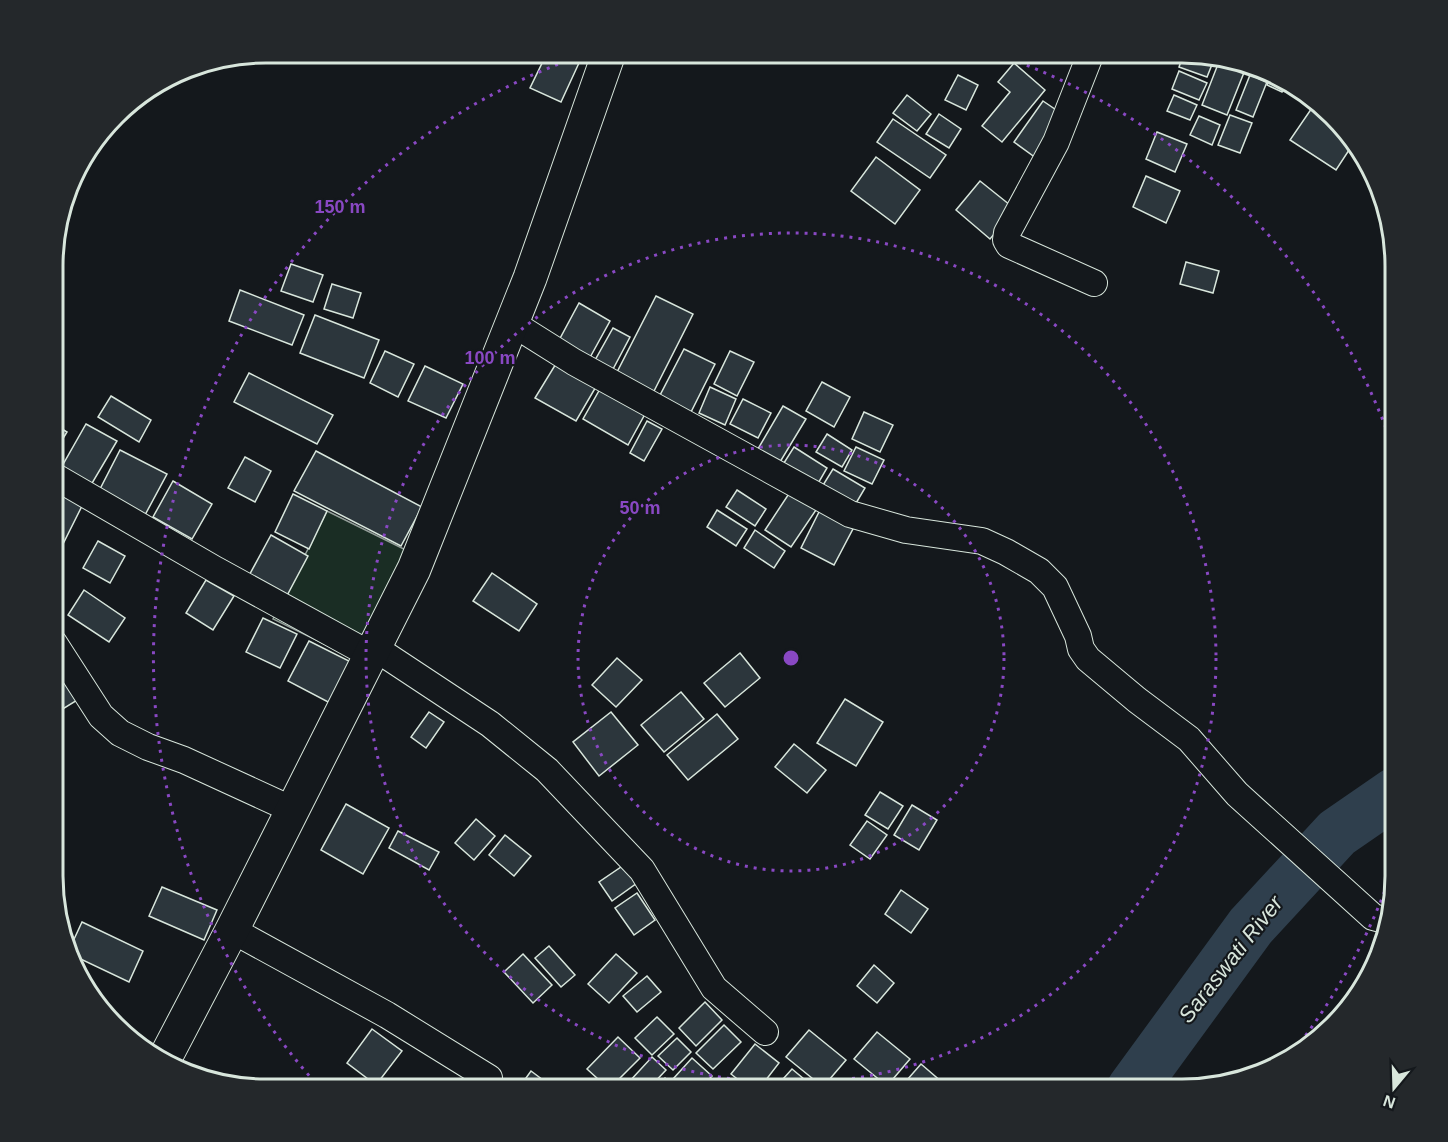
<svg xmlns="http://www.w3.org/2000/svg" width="1448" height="1142" font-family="Arial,sans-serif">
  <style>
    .green { fill: #1a2d24; stroke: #939e99; stroke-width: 1.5 }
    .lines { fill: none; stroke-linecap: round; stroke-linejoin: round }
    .river { stroke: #2f3f4d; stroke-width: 51 }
    .building { fill: #2c363c; stroke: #d8e6dc; stroke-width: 1.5 }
    .street-casing { stroke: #d8e6dc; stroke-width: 28 }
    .primary-casing { stroke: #d8e6dc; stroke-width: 35 }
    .street { stroke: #14181c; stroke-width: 26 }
    .primary { stroke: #14181c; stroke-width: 33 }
    .ring { fill: none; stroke: #8948c3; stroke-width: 3; stroke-dasharray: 3 6 }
    .labels { text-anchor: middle; stroke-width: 4.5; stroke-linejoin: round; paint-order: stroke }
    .water-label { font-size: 22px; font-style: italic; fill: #d8e6dc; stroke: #14181c }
    .rim { fill: none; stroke: #d8e6dc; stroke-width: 3 }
    .centre { fill: #8948c3; stroke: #14181c; stroke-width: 3 }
    .ring-label { font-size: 18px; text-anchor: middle; font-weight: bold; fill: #8948c3; stroke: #14181c; stroke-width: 4.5; stroke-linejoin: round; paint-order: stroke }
  </style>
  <rect width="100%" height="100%" fill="#14181c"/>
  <path class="green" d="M 327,511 L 414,554 L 363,663 L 273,619 Z"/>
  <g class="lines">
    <path class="river" d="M 1132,1089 L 1251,926 L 1337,833 L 1395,793"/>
  </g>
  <g class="building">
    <path d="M 547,53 L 555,53 L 579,63 L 561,102 L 530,88 Z"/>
    <path d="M 813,53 L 841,53 L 838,63 Z"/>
    <path d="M 1184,53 L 1195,53 L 1215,57 L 1207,77 L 1179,67 Z"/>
    <path d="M 1220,59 L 1247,65 L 1227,115 L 1202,105 Z"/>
    <path d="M 1014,63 L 1045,90 L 1002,142 L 982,126 L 1010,92 L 998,82 Z"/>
    <path d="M 1179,71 L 1207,83 L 1199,100 L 1172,89 Z"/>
    <path d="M 1272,74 L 1286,83 L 1282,92 L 1267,85 Z"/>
    <path d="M 958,75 L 978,85 L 966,110 L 945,100 Z"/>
    <path d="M 1250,75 L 1267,82 L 1253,117 L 1236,110 Z"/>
    <path d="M 907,95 L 931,114 L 917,131 L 893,113 Z"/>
    <path d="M 1174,95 L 1197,105 L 1190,120 L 1167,111 Z"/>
    <path d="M 1043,101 L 1065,116 L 1036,158 L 1014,142 Z"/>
    <path d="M 1316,102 L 1324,107 L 1353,144 L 1336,170 L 1290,140 Z"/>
    <path d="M 939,114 L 961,129 L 949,148 L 926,134 Z"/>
    <path d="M 1230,115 L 1252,123 L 1240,153 L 1218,145 Z"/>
    <path d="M 1199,116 L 1220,125 L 1212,145 L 1190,135 Z"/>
    <path d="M 893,119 L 946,155 L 930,178 L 877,142 Z"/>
    <path d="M 1157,132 L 1187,144 L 1175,172 L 1146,159 Z"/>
    <path d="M 876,157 L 920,190 L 895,224 L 851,191 Z"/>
    <path d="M 1146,176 L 1180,191 L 1166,223 L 1133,207 Z"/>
    <path d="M 980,181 L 1015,209 L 990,239 L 956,210 Z"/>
    <path d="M 1186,262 L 1219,271 L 1213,293 L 1180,284 Z"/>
    <path d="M 291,264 L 323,275 L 313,302 L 281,291 Z"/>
    <path d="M 332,284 L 361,293 L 353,318 L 324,309 Z"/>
    <path d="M 240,290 L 304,315 L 292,345 L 229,321 Z"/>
    <path d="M 656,296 L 693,314 L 651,397 L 614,378 Z"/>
    <path d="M 579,303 L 610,321 L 588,361 L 557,344 Z"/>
    <path d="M 315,315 L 379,340 L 364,378 L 300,353 Z"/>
    <path d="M 613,328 L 630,337 L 612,371 L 594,362 Z"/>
    <path d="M 684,349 L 715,364 L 689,416 L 657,401 Z"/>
    <path d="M 385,351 L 414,364 L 398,397 L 370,383 Z"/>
    <path d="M 730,351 L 754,362 L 737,396 L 714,384 Z"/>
    <path d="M 557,362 L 597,385 L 576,421 L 535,398 Z"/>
    <path d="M 425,366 L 463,384 L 446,418 L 408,401 Z"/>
    <path d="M 249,373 L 333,415 L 317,444 L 234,402 Z"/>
    <path d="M 822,382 L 850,397 L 834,427 L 806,411 Z"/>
    <path d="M 710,387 L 736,399 L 725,425 L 699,413 Z"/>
    <path d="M 600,389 L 645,414 L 628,445 L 583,419 Z"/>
    <path d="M 111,396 L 151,420 L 139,442 L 98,417 Z"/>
    <path d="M 743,399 L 771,413 L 758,438 L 730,424 Z"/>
    <path d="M 783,406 L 806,419 L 777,467 L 755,454 Z"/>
    <path d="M 864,412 L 893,425 L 880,452 L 852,439 Z"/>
    <path d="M 647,421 L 662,429 L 644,461 L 630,453 Z"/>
    <path d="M 54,424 L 67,432 L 54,453 Z"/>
    <path d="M 86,424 L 117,441 L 91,485 L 61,468 Z"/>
    <path d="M 827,434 L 852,450 L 842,467 L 816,452 Z"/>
    <path d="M 794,447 L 827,468 L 816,487 L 782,466 Z"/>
    <path d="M 856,447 L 884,460 L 872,484 L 844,471 Z"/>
    <path d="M 120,450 L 167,474 L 145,515 L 99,491 Z"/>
    <path d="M 316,451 L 422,507 L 401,546 L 294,491 Z"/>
    <path d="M 245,457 L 271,471 L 255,502 L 228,488 Z"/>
    <path d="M 833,469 L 865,488 L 852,510 L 820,490 Z"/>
    <path d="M 173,481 L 212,504 L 192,539 L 153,517 Z"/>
    <path d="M 794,486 L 820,504 L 791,547 L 765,530 Z"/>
    <path d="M 54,489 L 83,504 L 62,546 L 54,542 Z"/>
    <path d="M 737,490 L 766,509 L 755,526 L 726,507 Z"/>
    <path d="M 293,494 L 327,511 L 309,549 L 275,532 Z"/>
    <path d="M 821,508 L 855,525 L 834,565 L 801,548 Z"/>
    <path d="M 717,510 L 747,529 L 736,546 L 707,527 Z"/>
    <path d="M 755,530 L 785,551 L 774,568 L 744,548 Z"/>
    <path d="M 271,535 L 308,556 L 283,603 L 245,583 Z"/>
    <path d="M 98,541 L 125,556 L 110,583 L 83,568 Z"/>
    <path d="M 492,573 L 537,604 L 519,631 L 473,601 Z"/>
    <path d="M 206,580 L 234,596 L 213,630 L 186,613 Z"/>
    <path d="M 84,590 L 125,618 L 109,642 L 68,615 Z"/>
    <path d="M 263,618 L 297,634 L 280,668 L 246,652 Z"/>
    <path d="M 309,641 L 351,662 L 330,703 L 288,681 Z"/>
    <path d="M 740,653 L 760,678 L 725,707 L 704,683 Z"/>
    <path d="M 617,658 L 642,680 L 616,707 L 592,685 Z"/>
    <path d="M 59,665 L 79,699 L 53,715 L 53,668 Z"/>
    <path d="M 681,692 L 704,719 L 664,752 L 641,725 Z"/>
    <path d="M 845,699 L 883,722 L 856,766 L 817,743 Z"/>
    <path d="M 429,712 L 444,722 L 426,748 L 411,737 Z"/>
    <path d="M 611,712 L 638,745 L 599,776 L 573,742 Z"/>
    <path d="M 717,714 L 738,739 L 688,780 L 667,755 Z"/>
    <path d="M 794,744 L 826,770 L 807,793 L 775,767 Z"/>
    <path d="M 880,792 L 903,806 L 888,829 L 865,815 Z"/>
    <path d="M 346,804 L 389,828 L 363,874 L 321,850 Z"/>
    <path d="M 912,805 L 937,820 L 919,850 L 894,835 Z"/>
    <path d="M 476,819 L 495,836 L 474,860 L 455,843 Z"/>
    <path d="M 867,821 L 887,835 L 870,859 L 850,845 Z"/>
    <path d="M 398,831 L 439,852 L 429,870 L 389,848 Z"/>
    <path d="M 505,835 L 531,856 L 514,876 L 489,855 Z"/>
    <path d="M 624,865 L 637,883 L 612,901 L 599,882 Z"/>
    <path d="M 162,887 L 217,910 L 204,940 L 149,916 Z"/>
    <path d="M 901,890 L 928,909 L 911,933 L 885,914 Z"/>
    <path d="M 637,893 L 655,920 L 634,935 L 615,908 Z"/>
    <path d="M 82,922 L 143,951 L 129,982 L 70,954 L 69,950 Z"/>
    <path d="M 549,946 L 575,975 L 561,987 L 535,958 Z"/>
    <path d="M 523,954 L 552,985 L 533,1003 L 504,972 Z"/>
    <path d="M 616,954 L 637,973 L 609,1003 L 588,984 Z"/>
    <path d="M 874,965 L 894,983 L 877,1003 L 857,986 Z"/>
    <path d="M 647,976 L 661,992 L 637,1012 L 623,996 Z"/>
    <path d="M 705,1002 L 722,1020 L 696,1046 L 679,1028 Z"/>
    <path d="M 657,1017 L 674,1034 L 652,1055 L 635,1038 Z"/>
    <path d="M 724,1025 L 741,1042 L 713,1069 L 696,1053 Z"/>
    <path d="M 372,1029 L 402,1051 L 376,1085 L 347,1063 Z"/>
    <path d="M 809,1030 L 846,1060 L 823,1087 L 786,1057 Z"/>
    <path d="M 877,1032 L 910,1059 L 887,1086 L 854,1059 Z"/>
    <path d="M 618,1037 L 640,1058 L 609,1089 L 587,1069 Z"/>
    <path d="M 677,1038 L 691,1052 L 673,1070 L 658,1056 Z"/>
    <path d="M 755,1044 L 779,1063 L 759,1089 L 750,1089 L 731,1074 Z"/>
    <path d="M 652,1057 L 666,1070 L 648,1089 L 634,1089 L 628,1083 Z"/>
    <path d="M 692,1058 L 712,1076 L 700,1089 L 685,1089 L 673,1079 Z"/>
    <path d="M 921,1064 L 950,1089 L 899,1089 Z"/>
    <path d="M 792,1069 L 816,1089 L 774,1089 Z"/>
    <path d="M 531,1071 L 555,1089 L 518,1089 Z"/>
    <path d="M 665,1078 L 677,1089 L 655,1089 Z"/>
    <path d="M 502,1080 L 511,1089 L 493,1089 Z"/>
  </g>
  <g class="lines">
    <g class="street-casing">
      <g id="street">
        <path d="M 1091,53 L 1056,142 L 1007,233 L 1006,240 L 1009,245 L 1094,283"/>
        <path d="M 512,323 L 574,362 L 850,514 L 906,530 L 982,541 L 1006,552 L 1039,571 L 1055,587 L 1078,636 L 1081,649 L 1088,659 L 1137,700 L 1189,739 L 1237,794 L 1373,917 L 1388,921"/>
        <path d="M 54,476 L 216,570 L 371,655"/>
        <path d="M 54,643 L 101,716 L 120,733 L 148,747 L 184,760 L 293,810"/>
        <path d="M 375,648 L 490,724 L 547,770 L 642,870 L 714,988 L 765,1032"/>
        <path d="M 232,930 L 387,1015 L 489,1078"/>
      </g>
    </g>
    <g class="primary-casing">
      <path id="primary" d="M 164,1060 L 232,930 L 414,569 L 530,278 L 609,53"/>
    </g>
    <use href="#street" class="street"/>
    <use href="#primary" class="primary"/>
  </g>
  <g class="ring">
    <circle cx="791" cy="658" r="213"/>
    <circle cx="791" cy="658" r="425"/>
    <path d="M1394 866A638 638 0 0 1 1294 1051M321 1089A638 638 0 0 1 589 53M993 53A638 638 0 0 1 1394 450"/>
  </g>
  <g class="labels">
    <g class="water-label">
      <text transform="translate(1230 959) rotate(-52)" y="8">Saraswati River</text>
    </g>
  </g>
  <path d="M0 0H1448V1142H0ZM266 63H1182A203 203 0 0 1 1385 266V876A203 203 0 0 1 1182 1079H266A203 203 0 0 1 63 876V266A203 203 0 0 1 266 63Z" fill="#24282b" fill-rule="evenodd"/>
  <path class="rim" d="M266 63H1182A203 203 0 0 1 1385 266V876A203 203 0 0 1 1182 1079H266A203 203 0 0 1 63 876V266A203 203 0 0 1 266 63Z"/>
  <circle cx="791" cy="658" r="9" class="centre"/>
  <g class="ring-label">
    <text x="340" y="213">150 m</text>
    <text x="490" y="364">100 m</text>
    <text x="640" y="514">50 m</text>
  </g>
  <g transform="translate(1394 1088) rotate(199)" stroke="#14181c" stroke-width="4.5" paint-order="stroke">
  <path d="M0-4.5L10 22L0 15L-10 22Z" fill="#d8e6dc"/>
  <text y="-9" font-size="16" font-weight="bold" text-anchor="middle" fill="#d8e6dc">N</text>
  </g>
</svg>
